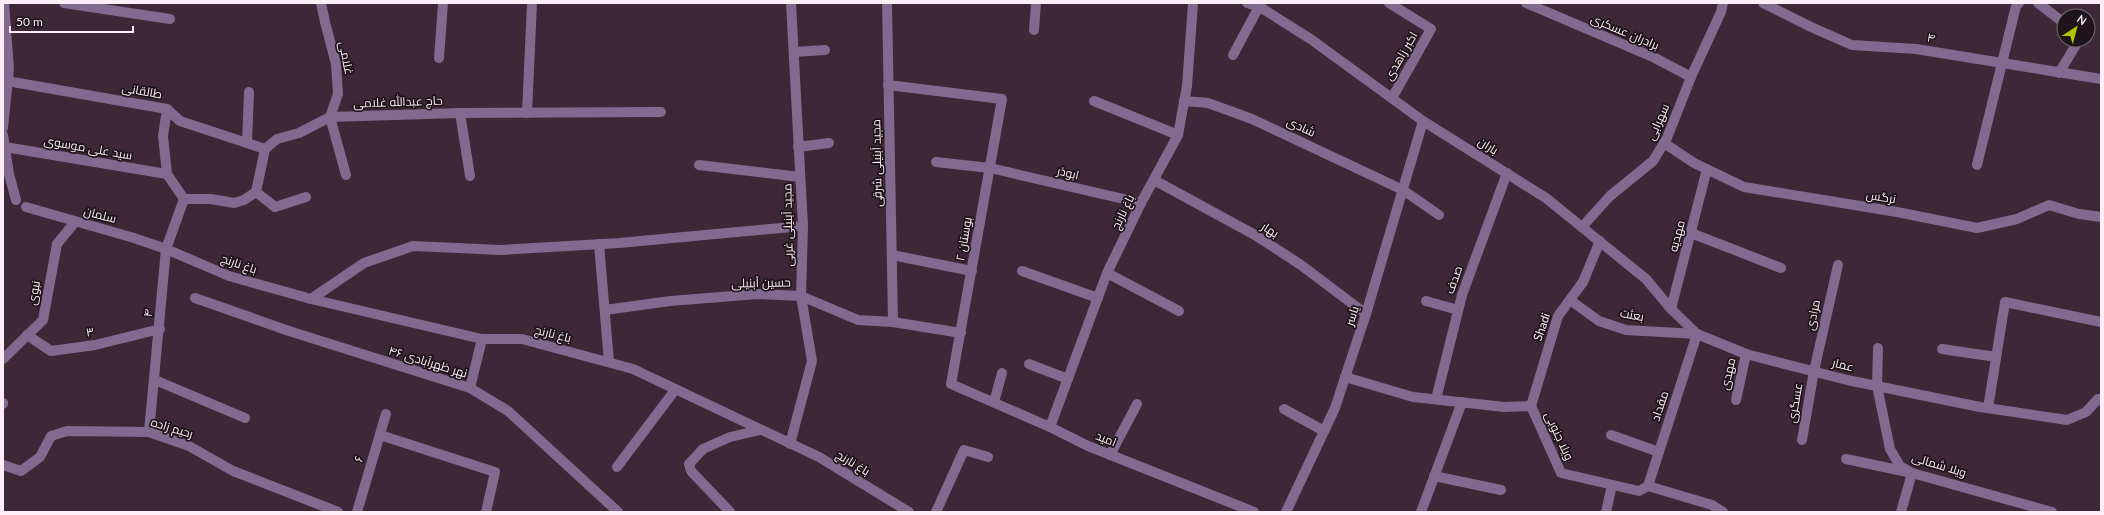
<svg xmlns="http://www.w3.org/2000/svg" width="2104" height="515" font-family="Lato,Cairo,sans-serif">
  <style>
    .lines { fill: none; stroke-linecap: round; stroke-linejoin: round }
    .street { stroke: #826990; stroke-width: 10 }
    .labels { text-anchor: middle; stroke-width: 3.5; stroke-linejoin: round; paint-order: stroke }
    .street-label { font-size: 12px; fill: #fdedf6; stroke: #1e141a }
  </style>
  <rect width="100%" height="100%" fill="#3e2736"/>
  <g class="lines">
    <g class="street">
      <path d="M 64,3 L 170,19"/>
      <path d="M 321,3 L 325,22 L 336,64 L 338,94 L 330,117 L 346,175"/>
      <path d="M 887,3 L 893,322"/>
      <path d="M 1247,3 L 1260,7 L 1312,40 L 1423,121 L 1546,198 L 1646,279 L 1671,309 L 1697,334"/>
      <path d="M 1389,3 L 1431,29 L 1392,98"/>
      <path d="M 1526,3 L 1655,58 L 1691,77"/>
      <path d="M 1763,3 L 1811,27 L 1852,45 L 1916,49 L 2101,79"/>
      <path d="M 2038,3 L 2064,23"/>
      <path d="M 1034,30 L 1036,3"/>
      <path d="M 794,52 L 825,50"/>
      <path d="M 1233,55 L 1261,3"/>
      <path d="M 439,58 L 443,3"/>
      <path d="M 2059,73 L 2079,40"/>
      <path d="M 7,81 L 167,109 L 180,121 L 265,149"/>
      <path d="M 888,85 L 1002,99 L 951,384 L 1050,427 L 1088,446 L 1254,512"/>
      <path d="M 1094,101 L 1178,135"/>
      <path d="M 1184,101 L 1208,103 L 1252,119 L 1403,190 L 1439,215"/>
      <path d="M 167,109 L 163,136 L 167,174 L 184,199"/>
      <path d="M 460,113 L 470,176"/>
      <path d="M 527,113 L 532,3"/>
      <path d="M 3,128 L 9,69 L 4,3"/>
      <path d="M 3,135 L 9,174 L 16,200"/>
      <path d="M 247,143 L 249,92"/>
      <path d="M 1664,143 L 1694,163 L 1744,187 L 1897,212 L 1977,228 L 2017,219 L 2049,205 L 2079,214 L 2101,217"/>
      <path d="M 5,147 L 167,174"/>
      <path d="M 798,147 L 829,143"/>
      <path d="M 936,162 L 990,168 L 1141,203"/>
      <path d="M 699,165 L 800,177"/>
      <path d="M 1977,165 L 2016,6 L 2019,3"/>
      <path d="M 1154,180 L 1255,235 L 1301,265 L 1366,314"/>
      <path d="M 256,192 L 275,207 L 306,197"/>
      <path d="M 184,199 L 211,199 L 234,203 L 244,200 L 256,192 L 265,149 L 277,139 L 299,133 L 330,117 L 460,113 L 661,112"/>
      <path d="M 26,207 L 134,238 L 166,249 L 229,276 L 311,299 L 482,339 L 522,339 L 633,369 L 819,457 L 909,512"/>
      <path d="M 1582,227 L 1610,196 L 1653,161 L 1667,138 L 1691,77 L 1721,12 L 1723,3"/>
      <path d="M 1691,233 L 1781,268"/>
      <path d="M 599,244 L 609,362"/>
      <path d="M 892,255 L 972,271"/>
      <path d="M 1022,271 L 1098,298"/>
      <path d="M 1107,273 L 1179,311"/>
      <path d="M 195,298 L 289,331 L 470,388 L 508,411 L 618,512"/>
      <path d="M 311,299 L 364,263 L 413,246 L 501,250 L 619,243 L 803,226"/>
      <path d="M 1570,300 L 1599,321 L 1626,330 L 1697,334 L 1746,354 L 1847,380 L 1980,407 L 2067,420 L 2086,412 L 2098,399 L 2101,399"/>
      <path d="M 1426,301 L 1458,310"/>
      <path d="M 1671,309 L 1707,169"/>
      <path d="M 605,310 L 670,301 L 758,294 L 801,296 L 858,320 L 893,322 L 961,333"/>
      <path d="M 27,335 L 51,351 L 95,345 L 160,329"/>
      <path d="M 1878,348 L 1877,386 L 1890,449 L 1900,466 L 1912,473 L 2052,512"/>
      <path d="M 1942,349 L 1996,357"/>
      <path d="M 3,359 L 43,320 L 57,244 L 75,222"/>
      <path d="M 1029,364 L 1068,379"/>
      <path d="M 1345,377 L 1413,397 L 1504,407 L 1531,406 L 1561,473 L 1639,491 L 1648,486 L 1712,505 L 1723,512"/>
      <path d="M 155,380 L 245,418"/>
      <path d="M 470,388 L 482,339"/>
      <path d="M 1436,399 L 1462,295 L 1507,173"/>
      <path d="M 1736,400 L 1746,354"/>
      <path d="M 994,402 L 1002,373"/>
      <path d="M 3,404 L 3,403"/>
      <path d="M 1531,406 L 1558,316 L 1583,282 L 1600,241"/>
      <path d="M 1988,408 L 2005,302 L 2101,322"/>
      <path d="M 1284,409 L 1324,431"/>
      <path d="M 1050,427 L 1107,273 L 1141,203 L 1178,135 L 1187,86 L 1193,3"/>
      <path d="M 149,432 L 166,249 L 184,199"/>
      <path d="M 380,435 L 495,472 L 486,512"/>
      <path d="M 1611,435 L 1659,452"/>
      <path d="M 1802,440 L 1814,371 L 1838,265"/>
      <path d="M 790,444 L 812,361 L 801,296 L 803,226 L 791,3"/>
      <path d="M 1110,455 L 1137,404"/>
      <path d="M 1846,459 L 1912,473 L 1901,512"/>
      <path d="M 3,465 L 21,471 L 40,457 L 51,436 L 67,431 L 149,432 L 189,446 L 233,471 L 338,512"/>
      <path d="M 617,467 L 675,390"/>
      <path d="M 1434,476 L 1501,490"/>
      <path d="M 1648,486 L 1697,334"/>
      <path d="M 357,512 L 386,414"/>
      <path d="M 730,512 L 691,471 L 689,464 L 703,449 L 730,437 L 760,430"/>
      <path d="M 936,512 L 964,450 L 988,457"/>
      <path d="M 1286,512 L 1335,408 L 1366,314 L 1423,121"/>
      <path d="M 1421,512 L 1462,402"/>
      <path d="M 1606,512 L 1612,485"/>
    </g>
  </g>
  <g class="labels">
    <g class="street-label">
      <text transform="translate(1625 32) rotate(23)" y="4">برادران عسکری</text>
      <text transform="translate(1931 38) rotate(10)" y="4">۴</text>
      <text transform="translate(1401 56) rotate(-60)" y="4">اکبر زاهدی</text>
      <text transform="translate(346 58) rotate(79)" y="4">غلامی</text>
      <text transform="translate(142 91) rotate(10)" y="4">طالقانی</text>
      <text transform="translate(398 102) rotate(-2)" y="4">حاج عبدالله غلامی</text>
      <text transform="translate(1658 122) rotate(-66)" y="4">سهرابی</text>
      <text transform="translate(1301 127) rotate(25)" y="4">شادی</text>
      <text transform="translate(1488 146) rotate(32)" y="4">باران</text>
      <text transform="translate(88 148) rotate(10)" y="4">سید علی موسوی</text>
      <text transform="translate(877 163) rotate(-91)" y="4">مجید آبنیلی شرقی</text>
      <text transform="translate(1068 173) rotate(13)" y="4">ابوذر</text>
      <text transform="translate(1881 197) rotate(9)" y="4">نرگس</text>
      <text transform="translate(1123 212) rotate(-64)" y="4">باغ نارنج</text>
      <text transform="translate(100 215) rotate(15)" y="4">سلمان</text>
      <text transform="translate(788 225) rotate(-91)" y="4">مجید آبنیلی غربی</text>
      <text transform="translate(1270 230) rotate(32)" y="4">بهار</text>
      <text transform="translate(1677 236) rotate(-75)" y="4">مهدیه</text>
      <text transform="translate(964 239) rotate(-80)" y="4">بوستان ۲</text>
      <text transform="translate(239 264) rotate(19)" y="4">باغ نارنج</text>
      <text transform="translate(1454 280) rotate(-71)" y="4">صدف</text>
      <text transform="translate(761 283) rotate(-1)" y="4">حسین آبنیلی</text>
      <text transform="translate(34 293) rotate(-80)" y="4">نبوی</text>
      <text transform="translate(148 313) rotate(-85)" y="4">۴</text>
      <text transform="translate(1632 315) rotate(10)" y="4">بعثت</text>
      <text transform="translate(1813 315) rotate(-78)" y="4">مرادی</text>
      <text transform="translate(1352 316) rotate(-72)" y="4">یاسر</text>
      <text transform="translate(1542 327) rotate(-71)" y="4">Shadi</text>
      <text transform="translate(90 332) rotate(-10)" y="4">۳</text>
      <text transform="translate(553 334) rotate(14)" y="4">باغ نارنج</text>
      <text transform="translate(428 362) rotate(17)" y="4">نهر ظهرآبادی ۴۶</text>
      <text transform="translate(1843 365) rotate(14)" y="4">عمار</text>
      <text transform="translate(1728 374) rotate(-77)" y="4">مهدی</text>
      <text transform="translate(1795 403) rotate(-80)" y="4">عسگری</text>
      <text transform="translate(1660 406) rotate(-72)" y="4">مقداد</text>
      <text transform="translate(172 428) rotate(17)" y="4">رحیم زاده</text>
      <text transform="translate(1559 436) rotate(65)" y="4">ویلا جنوبی</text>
      <text transform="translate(1106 439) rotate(22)" y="4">امید</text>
      <text transform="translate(359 459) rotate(-74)" y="4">۶</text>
      <text transform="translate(853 463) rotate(31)" y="4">باغ نارنج</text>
      <text transform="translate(1939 465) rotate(17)" y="4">ویلا شمالی</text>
    </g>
  </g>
  <rect width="2104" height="515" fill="none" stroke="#fdedf6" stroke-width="8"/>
  <g transform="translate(2076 28) rotate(36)"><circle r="19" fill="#1e141a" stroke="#776b72"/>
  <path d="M0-3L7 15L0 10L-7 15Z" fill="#b1c500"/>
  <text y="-6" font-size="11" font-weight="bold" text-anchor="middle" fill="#fdedf6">N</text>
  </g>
  <path d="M10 26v6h123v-6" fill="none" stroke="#fdedf6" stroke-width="2"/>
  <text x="16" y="26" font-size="12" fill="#fdedf6" stroke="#1e141a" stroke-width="3" paint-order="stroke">50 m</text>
</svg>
